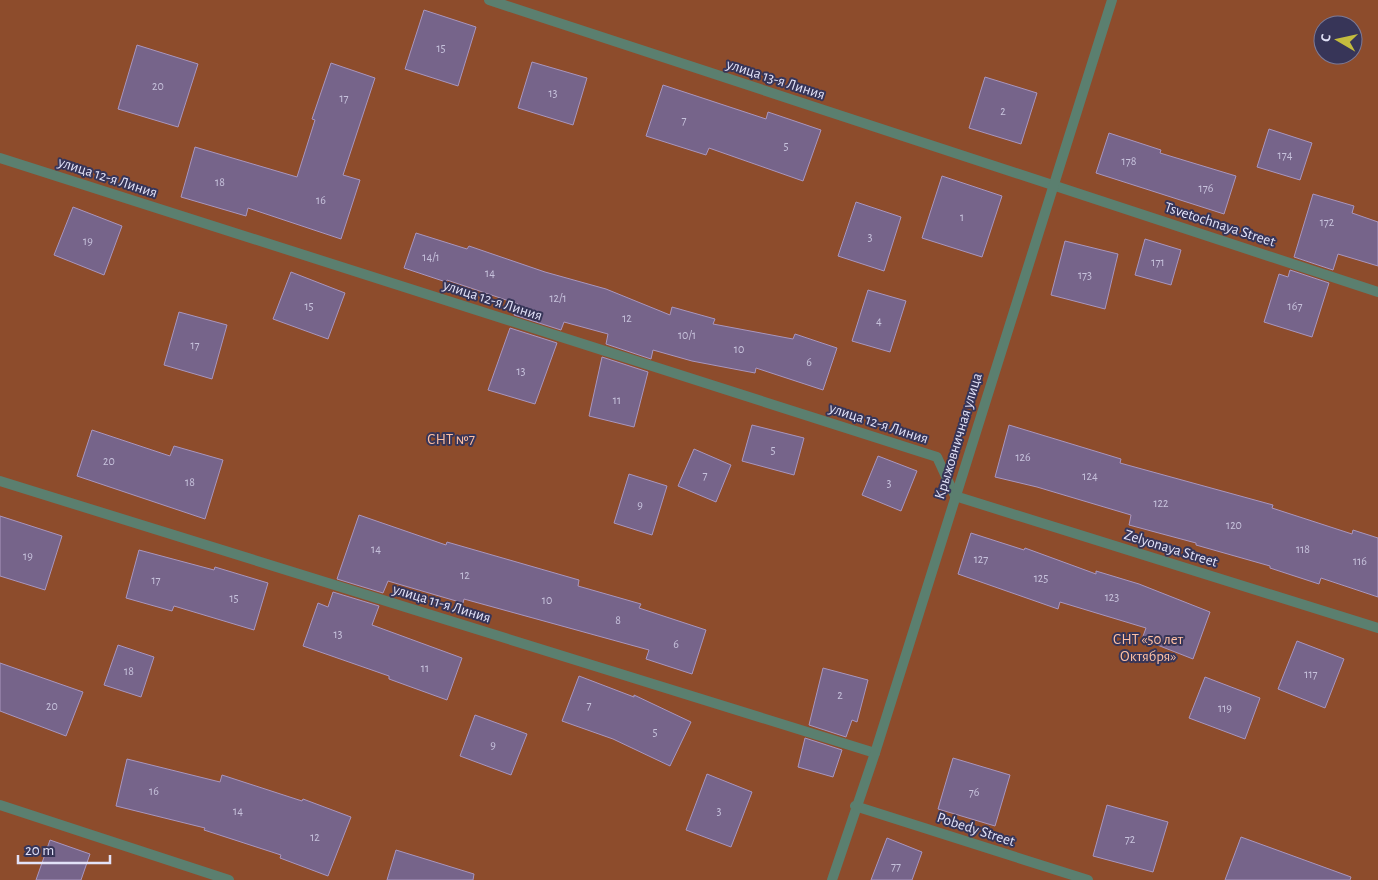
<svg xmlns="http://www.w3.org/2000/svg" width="1378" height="880" font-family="'Alegreya Sans',sans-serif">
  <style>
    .green { fill: #8d4c2c; fill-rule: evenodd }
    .building { fill: #76648a; stroke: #a996be }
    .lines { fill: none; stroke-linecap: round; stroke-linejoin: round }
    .minor { stroke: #5b7f6f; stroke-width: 10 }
    .labels { text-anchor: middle; stroke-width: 4; stroke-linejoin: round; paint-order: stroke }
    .number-label { font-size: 12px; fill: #c7c2dc }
    .street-label { font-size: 15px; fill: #e2e2f8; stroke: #373558 }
    .park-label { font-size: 15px; fill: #ffc1a4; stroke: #373558 }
  </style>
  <rect width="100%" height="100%" fill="#373558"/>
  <path class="green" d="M 0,0 L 1378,0 L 1378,880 L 0,880 ZM 1323,25 L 1353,25 L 1353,55 L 1323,55 Z"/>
  <g class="building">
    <path d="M 424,10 L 476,27 L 458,86 L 405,69 Z"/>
    <path d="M 137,45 L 198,64 L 178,127 L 118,109 Z"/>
    <path d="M 532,62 L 587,78 L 573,125 L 518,108 Z"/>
    <path d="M 331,63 L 375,78 L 343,175 L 360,180 L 341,239 L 248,208 L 246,216 L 181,197 L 195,147 L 297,177 L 315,120 L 312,119 Z"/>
    <path d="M 985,77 L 1037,93 L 1021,144 L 969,128 Z"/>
    <path d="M 663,85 L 766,119 L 768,112 L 821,130 L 803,181 L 709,148 L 706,155 L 646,136 Z"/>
    <path d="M 1269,129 L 1312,143 L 1300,180 L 1257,167 Z"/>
    <path d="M 1109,133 L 1161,150 L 1160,153 L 1236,176 L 1224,214 L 1096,173 Z"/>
    <path d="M 942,176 L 1002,196 L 982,257 L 922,238 Z"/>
    <path d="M 1313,194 L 1354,206 L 1352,213 L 1378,222 L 1378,266 L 1338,254 L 1333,270 L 1294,257 Z"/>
    <path d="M 856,202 L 901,217 L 884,271 L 838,256 Z"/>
    <path d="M 73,207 L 122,226 L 104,275 L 54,255 Z"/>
    <path d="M 416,233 L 467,249 L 469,246 L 545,272 L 606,289 L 670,315 L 672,307 L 715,319 L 713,324 L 793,339 L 795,334 L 837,348 L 823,390 L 756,368 L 755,373 L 692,361 L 653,350 L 651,359 L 606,344 L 608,334 L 564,322 L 561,330 L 514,315 L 518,304 L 447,280 L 446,282 L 404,268 Z"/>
    <path d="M 1145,239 L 1181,250 L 1171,285 L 1135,275 Z"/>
    <path d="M 1065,241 L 1118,254 L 1105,309 L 1051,295 Z"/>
    <path d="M 1290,270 L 1329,283 L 1312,337 L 1264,322 L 1279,274 L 1288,277 Z"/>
    <path d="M 291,272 L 345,293 L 328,339 L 273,319 Z"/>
    <path d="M 868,290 L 906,301 L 890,352 L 852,341 Z"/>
    <path d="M 179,312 L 227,325 L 212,379 L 164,365 Z"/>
    <path d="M 510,328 L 557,343 L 535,404 L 488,390 Z"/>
    <path d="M 602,357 L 648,372 L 634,427 L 589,416 Z"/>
    <path d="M 752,425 L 804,438 L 794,475 L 742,461 Z"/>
    <path d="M 1009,425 L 1121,459 L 1120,463 L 1273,505 L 1272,508 L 1352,534 L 1353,530 L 1378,538 L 1378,597 L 1321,578 L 1319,584 L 1270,568 L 1270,566 L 1196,545 L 1196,543 L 1129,525 L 1131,515 L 1037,487 L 995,477 Z"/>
    <path d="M 92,430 L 170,456 L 174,446 L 223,460 L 205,519 L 77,476 Z"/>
    <path d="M 694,449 L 731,465 L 716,502 L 678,486 Z"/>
    <path d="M 878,456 L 917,471 L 901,511 L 862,495 Z"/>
    <path d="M 629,474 L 667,486 L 652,535 L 614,523 Z"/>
    <path d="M 359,515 L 446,545 L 447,542 L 579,580 L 578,586 L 641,604 L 639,608 L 706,630 L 692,674 L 646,659 L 649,650 L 464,599 L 463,603 L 388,581 L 383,593 L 337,579 Z"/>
    <path d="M 0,516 L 62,536 L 45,590 L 0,576 Z"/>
    <path d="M 971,533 L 1024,550 L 1025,548 L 1096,574 L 1096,571 L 1139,584 L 1210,612 L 1193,659 L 1142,639 L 1146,628 L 1060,602 L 1058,609 L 958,574 Z"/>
    <path d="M 139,550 L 214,570 L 215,567 L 268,583 L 254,630 L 174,606 L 172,611 L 126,598 Z"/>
    <path d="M 333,592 L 379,606 L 372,625 L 462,658 L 447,700 L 389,679 L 389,676 L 303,646 L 318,603 L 328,607 Z"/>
    <path d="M 1297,641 L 1344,659 L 1325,708 L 1278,689 Z"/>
    <path d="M 118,645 L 154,657 L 141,697 L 104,685 Z"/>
    <path d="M 0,663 L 83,692 L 66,736 L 0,711 Z"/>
    <path d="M 823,668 L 868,680 L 857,722 L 852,720 L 846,737 L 809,725 Z"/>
    <path d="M 579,676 L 634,697 L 634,695 L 691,722 L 670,766 L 613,739 L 562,721 Z"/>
    <path d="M 1205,677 L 1260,698 L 1245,739 L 1189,718 Z"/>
    <path d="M 475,715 L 527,734 L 511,775 L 460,756 Z"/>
    <path d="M 805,738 L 842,750 L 833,777 L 798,767 Z"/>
    <path d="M 953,758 L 1010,775 L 995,826 L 938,809 Z"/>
    <path d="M 127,759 L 220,782 L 222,775 L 302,801 L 303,799 L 351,817 L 328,876 L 280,858 L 281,855 L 204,830 L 205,828 L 116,806 Z"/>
    <path d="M 707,774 L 752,792 L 731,847 L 686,830 Z"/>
    <path d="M 1107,805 L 1168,822 L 1153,872 L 1093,856 Z"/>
    <path d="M 1241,837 L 1351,877 L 1350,880 L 1225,880 Z"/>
    <path d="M 887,838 L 922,852 L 912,880 L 871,880 Z"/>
    <path d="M 50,840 L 90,854 L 81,880 L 36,880 Z"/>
    <path d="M 396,850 L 474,874 L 473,880 L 387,880 Z"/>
  </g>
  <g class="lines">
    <g class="minor">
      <path d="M 489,0 L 1378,292"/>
      <path d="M 0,158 L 937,457 L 955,496 L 1378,628"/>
      <path d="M 0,481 L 875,753"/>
      <path d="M 0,805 L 229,880"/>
      <path d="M 855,806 L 1088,880"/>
      <path d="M 832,880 L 875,753 L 1112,0"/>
    </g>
  </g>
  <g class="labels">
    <g class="number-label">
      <text x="441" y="52">15</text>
      <text x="158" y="90">20</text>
      <text x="553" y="97">13</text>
      <text x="344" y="102">17</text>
      <text x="1003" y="115">2</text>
      <text x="684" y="124">7</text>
      <text x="786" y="150">5</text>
      <text x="1285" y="159">174</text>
      <text x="1129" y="165">178</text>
      <text x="220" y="186">18</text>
      <text x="1206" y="192">176</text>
      <text x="321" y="204">16</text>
      <text x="962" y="221">1</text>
      <text x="1327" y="226">172</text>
      <text x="870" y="241">3</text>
      <text x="88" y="245">19</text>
      <text x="431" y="261">14/1</text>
      <text x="1158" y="266">171</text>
      <text x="490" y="277">14</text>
      <text x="1085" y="279">173</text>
      <text x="558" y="302">12/1</text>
      <text x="309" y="310">15</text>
      <text x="1295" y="310">167</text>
      <text x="627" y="322">12</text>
      <text x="879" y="325">4</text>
      <text x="687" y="339">10/1</text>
      <text x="195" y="349">17</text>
      <text x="739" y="353">10</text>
      <text x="809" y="366">6</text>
      <text x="521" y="375">13</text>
      <text x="617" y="404">11</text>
      <text x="773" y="454">5</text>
      <text x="1023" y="461">126</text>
      <text x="109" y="465">20</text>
      <text x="705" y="479">7</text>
      <text x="1090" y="480">124</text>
      <text x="190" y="486">18</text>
      <text x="889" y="487">3</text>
      <text x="1161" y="507">122</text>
      <text x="640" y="509">9</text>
      <text x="1234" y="529">120</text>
      <text x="376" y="553">14</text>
      <text x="1303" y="553">118</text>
      <text x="28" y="560">19</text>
      <text x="981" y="563">127</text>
      <text x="1360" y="565">116</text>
      <text x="465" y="579">12</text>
      <text x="1041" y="582">125</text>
      <text x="156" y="584">17</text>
      <text x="1112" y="601">123</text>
      <text x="234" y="602">15</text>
      <text x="547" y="604">10</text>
      <text x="618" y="624">8</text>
      <text x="338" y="638">13</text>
      <text x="676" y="648">6</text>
      <text x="425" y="672">11</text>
      <text x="129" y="675">18</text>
      <text x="1311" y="678">117</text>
      <text x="840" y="699">2</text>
      <text x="589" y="709">7</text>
      <text x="52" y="710">20</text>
      <text x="1225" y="712">119</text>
      <text x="655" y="736">5</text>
      <text x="493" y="749">9</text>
      <text x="154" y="795">16</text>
      <text x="974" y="796">76</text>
      <text x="238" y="815">14</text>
      <text x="719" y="815">3</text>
      <text x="315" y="841">12</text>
      <text x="1130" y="843">72</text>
      <text x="896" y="870">77</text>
    </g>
    <g class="street-label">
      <text transform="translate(776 79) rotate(18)" y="5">улица 13-я Линия</text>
      <text transform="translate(108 177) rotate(18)" y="5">улица 12-я Линия</text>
      <text transform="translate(1220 224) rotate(18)" y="5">Tsvetochnaya Street</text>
      <text transform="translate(493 300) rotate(18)" y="5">улица 12-я Линия</text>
      <text transform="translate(879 423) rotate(18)" y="5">улица 12-я Линия</text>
      <text transform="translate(958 436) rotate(-73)" y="5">Крыжовничная улица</text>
      <text transform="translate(1171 548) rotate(17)" y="5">Zelyonaya Street</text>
      <text transform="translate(442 603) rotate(17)" y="5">улица 11-я Линия</text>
      <text transform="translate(976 829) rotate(18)" y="5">Pobedy Street</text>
    </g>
    <g class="park-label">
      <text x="451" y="444">СНТ №7</text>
      <text x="1148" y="644">СНТ «50 лет<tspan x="1148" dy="17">Октября»</tspan></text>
    </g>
  </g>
  <g transform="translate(1338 40) rotate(279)"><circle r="24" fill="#373558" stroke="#7b7a98"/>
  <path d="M0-4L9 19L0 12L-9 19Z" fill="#c4bc3e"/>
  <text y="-8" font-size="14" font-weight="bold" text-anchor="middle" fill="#e2e2f8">С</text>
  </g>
  <path d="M18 855v8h92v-8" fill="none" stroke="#e2e2f8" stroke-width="2.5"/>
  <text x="25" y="855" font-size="15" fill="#e2e2f8" stroke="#373558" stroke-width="4" paint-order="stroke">20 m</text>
</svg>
